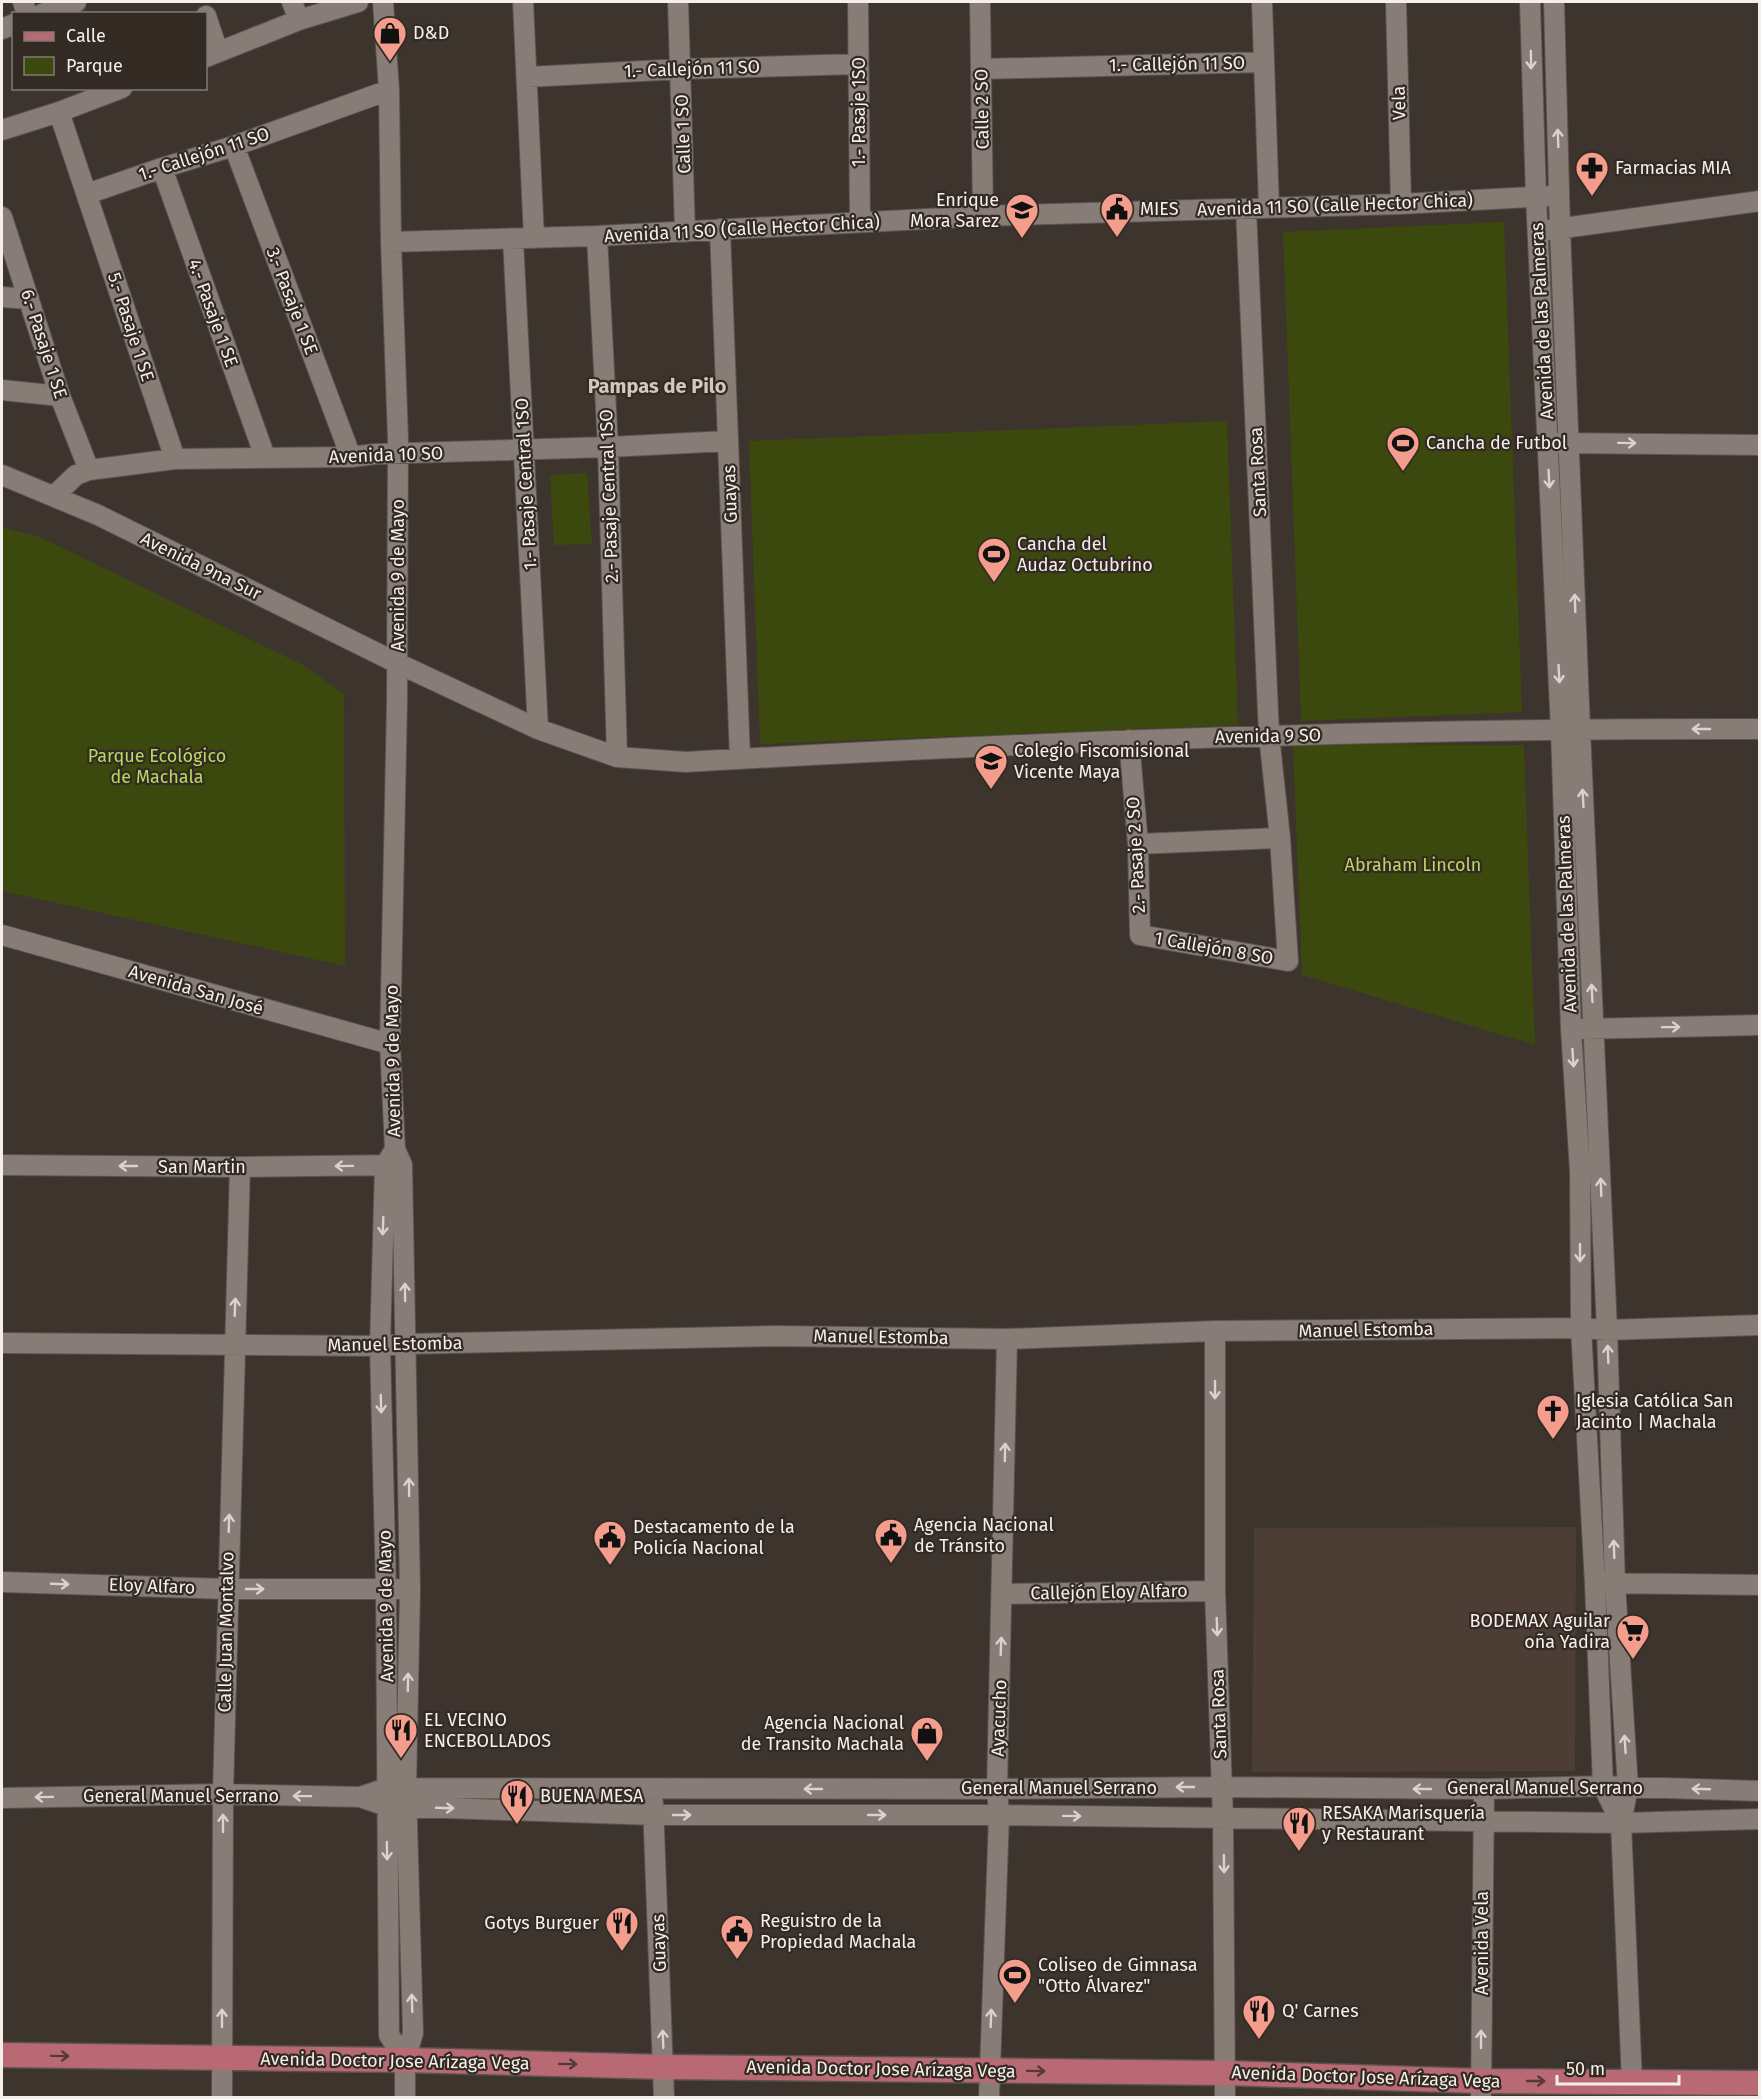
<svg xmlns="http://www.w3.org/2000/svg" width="1761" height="2099" font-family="'Fira Sans',sans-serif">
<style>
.built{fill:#4c3e35}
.green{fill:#3c490e}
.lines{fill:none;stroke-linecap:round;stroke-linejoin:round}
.minor-casing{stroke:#5a534d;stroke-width:22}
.major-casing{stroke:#5a534d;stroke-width:27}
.minor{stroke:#877c76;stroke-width:20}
.major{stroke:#b96974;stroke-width:24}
.oneway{stroke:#dad2ce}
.oneway2{stroke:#543a38}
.labels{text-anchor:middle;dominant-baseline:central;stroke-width:4.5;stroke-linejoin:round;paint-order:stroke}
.poi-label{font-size:18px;fill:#f5efeb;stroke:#332a24;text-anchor:start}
.street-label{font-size:18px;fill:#f5efeb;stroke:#332a24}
.park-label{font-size:18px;fill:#b9d85e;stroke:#332a24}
.neighbourhood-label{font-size:20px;font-weight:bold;fill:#d3c7c0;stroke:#332a24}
</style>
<rect width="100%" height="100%" fill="#3d342e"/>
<path class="built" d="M 1576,1527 L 1575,1771 L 1252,1772 L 1254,1528 Z"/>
<path class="green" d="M 1504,222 L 1522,712 L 1301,721 L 1283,232 Z
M 1227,421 L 1238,725 L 760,744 L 749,441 Z
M 587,473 L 592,544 L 554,545 L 550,475 Z
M 2,527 L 40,537 L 303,665 L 344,694 L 345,966 L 2,891 Z
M 1293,744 L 1524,745 L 1535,1045 L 1302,975 Z"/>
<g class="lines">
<defs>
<path id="minor" d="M 23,2 L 27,14
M 292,2 L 299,20
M 383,2 L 389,90 L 391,242 L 398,439 L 397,701 L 390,1044 L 395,1149 L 402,1165 L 410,1590 L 406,1788 L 413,2033 L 405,2060 L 405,2098
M 523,2 L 534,238
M 678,2 L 685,232
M 858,2 L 860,222
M 980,2 L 983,216
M 1262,2 L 1269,208
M 1396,2 L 1401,204
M 1530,2 L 1536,197 L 1561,730 L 1571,1029 L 1580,1171 L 1581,1328 L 1595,1584 L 1603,1786 L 1621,1823
M 1554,2 L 1560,229 L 1580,729 L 1607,1330 L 1615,1583 L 1628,1787 L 1621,1823 L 1632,2082
M 42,14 L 76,2
M 206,16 L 218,52
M 2,29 L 14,24
M 206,57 L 299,20 L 358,2
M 982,69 L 1264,62
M 527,77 L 681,69 L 858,64
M 59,112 L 175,459
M 2,130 L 59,112 L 122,88
M 234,146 L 351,457
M 162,168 L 265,457
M 87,194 L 162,168 L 234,146 L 389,90
M 2,217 L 60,396 L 89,470
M 720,229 L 740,759
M 1549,230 L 1760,201
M 597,236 L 608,447 L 617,757
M 513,239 L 538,729
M 391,242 L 597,236 L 983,216 L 1401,204 L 1549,196
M 2,297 L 29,299
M 2,390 L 60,396
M 1556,443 L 1760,445
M 2,475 L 98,515 L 397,663 L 538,729 L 617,757 L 686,762 C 1044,741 1402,728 1760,729
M 54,496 L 76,475 L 89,470 L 175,459 L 351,457 L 375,454 L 608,447 L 728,441
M 1129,740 L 1138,844 L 1140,935 L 1288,961 L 1280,838 L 1269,735 L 1246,209
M 1138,844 L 1280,838
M 2,935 L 390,1044
M 1582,1029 L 1760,1025
M 395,1149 L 385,1166 L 380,1346 L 386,1589 L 389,2035 L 405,2060
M 2,1165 L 240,1167 L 396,1165
M 1215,1331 L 1215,1591 L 1223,1819 L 1225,2098
M 2,1343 L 380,1346 L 406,1344 L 776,1336 L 1007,1339 L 1215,1331 L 1581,1328 L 1607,1330 L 1760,1325
M 2,1582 L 227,1589 L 398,1589
M 1603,1583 L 1760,1585
M 1003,1594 L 1215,1591
M 360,1797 L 387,1788 L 406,1788 L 997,1789 L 1221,1787 L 1484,1789 L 1603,1786 L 1760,1791
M 2,1798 L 223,1794 L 360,1797 L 387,1806 L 654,1815 L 999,1815 L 1621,1823 L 1760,1819
M 653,1803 L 664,2098
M 222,2098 L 223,1794 L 240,1167
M 989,2098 L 999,1815 L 997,1789 L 1007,1339
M 1481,2098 L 1484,1789"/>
<path id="major" d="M 2,2055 L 405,2060 L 664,2067 L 1226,2073 L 1481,2081 L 1760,2083"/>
</defs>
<use href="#minor" class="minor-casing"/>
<use href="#major" class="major-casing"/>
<use href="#minor" class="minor"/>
<use href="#major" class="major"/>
</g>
<defs><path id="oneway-shaft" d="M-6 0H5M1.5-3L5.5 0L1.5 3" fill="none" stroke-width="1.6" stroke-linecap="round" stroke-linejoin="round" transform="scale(1.5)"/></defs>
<g class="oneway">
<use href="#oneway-shaft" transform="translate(1531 60) rotate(89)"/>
<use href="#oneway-shaft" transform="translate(1558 138) rotate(-92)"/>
<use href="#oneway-shaft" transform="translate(1627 443) rotate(1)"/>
<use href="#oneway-shaft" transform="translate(1549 479) rotate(87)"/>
<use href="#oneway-shaft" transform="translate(1575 603) rotate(-92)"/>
<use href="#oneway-shaft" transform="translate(1559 674) rotate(87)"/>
<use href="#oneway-shaft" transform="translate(1701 729) rotate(-180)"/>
<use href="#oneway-shaft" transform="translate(1583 798) rotate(-93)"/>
<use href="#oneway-shaft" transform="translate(1592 993) rotate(-93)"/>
<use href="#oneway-shaft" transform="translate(1671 1027) rotate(-1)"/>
<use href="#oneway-shaft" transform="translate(1573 1058) rotate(86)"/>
<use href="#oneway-shaft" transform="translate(128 1166) rotate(-180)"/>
<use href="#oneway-shaft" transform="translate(344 1166) rotate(179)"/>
<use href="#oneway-shaft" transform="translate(1601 1187) rotate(-92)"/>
<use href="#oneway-shaft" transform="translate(383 1226) rotate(92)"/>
<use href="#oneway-shaft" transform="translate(1580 1253) rotate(90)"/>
<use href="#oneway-shaft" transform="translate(405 1292) rotate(-91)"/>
<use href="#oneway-shaft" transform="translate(235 1307) rotate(-88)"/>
<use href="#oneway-shaft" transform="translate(1608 1354) rotate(-92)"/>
<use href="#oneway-shaft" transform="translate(1215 1390) rotate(90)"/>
<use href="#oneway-shaft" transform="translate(381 1404) rotate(88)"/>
<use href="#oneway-shaft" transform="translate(1005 1452) rotate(-89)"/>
<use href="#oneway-shaft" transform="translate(409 1487) rotate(-91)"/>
<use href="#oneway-shaft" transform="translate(229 1523) rotate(-88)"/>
<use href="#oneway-shaft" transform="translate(1614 1549) rotate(-92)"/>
<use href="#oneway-shaft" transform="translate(60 1584) rotate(2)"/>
<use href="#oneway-shaft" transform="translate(255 1589)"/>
<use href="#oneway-shaft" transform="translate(1217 1627) rotate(88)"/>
<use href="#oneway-shaft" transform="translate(1001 1646) rotate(-88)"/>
<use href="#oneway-shaft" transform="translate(408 1682) rotate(-89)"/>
<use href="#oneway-shaft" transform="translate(1625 1744) rotate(-94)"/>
<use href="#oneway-shaft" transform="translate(1185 1787) rotate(180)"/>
<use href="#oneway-shaft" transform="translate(813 1789) rotate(-180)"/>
<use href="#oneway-shaft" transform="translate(1422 1789) rotate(-180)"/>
<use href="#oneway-shaft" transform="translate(1701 1789) rotate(-178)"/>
<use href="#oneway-shaft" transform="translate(302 1796) rotate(-179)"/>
<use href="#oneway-shaft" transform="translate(44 1797) rotate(179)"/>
<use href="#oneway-shaft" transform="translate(445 1808) rotate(2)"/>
<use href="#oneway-shaft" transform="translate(682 1815)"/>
<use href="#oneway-shaft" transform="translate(877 1815)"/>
<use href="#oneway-shaft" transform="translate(1072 1816) rotate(1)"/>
<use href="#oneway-shaft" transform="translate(223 1823) rotate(-90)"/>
<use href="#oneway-shaft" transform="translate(387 1851) rotate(89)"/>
<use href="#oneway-shaft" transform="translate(1224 1864) rotate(89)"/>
<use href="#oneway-shaft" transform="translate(412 2003) rotate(-92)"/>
<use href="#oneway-shaft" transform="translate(222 2018) rotate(-90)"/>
<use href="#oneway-shaft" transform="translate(991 2018) rotate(-88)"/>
<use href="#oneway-shaft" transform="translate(663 2039) rotate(-92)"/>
<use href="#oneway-shaft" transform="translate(1481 2039) rotate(-90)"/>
</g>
<g class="oneway2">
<use href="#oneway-shaft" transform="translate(60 2056) rotate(1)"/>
<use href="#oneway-shaft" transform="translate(568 2064) rotate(1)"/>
<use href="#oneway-shaft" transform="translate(1036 2071) rotate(1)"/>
<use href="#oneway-shaft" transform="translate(1536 2081)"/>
</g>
<defs>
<symbol id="shop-pin" viewBox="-11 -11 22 30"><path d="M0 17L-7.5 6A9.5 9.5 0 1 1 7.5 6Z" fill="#f59d8d" stroke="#332a24"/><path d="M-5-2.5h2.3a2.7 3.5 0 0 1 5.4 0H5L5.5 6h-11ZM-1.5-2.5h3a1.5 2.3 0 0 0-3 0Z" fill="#111"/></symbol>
<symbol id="pharmacy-pin" viewBox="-11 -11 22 30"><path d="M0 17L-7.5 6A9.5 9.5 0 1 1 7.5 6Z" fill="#f59d8d" stroke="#332a24"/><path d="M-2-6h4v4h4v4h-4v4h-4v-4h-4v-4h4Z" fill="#111"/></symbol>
<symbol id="civic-pin" viewBox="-11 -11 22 30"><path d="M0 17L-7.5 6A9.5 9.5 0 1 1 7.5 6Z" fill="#f59d8d" stroke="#332a24"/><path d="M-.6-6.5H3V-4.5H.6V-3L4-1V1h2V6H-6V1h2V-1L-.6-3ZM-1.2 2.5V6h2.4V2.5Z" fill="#111"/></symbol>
<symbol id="school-pin" viewBox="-11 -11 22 30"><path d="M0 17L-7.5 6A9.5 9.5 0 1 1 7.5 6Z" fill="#f59d8d" stroke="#332a24"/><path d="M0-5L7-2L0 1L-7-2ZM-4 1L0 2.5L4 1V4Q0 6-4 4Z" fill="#111"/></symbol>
<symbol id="stadium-pin" viewBox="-11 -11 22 30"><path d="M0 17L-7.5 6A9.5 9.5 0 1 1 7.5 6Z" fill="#f59d8d" stroke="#332a24"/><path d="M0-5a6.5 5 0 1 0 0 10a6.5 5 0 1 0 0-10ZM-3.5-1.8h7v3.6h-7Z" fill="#111"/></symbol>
<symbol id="church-pin" viewBox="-11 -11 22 30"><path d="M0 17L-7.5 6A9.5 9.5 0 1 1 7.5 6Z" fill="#f59d8d" stroke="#332a24"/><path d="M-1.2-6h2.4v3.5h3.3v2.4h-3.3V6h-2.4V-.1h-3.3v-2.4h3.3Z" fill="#111"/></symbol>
<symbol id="supermarket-pin" viewBox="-11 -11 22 30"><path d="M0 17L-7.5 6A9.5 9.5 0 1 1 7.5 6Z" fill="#f59d8d" stroke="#332a24"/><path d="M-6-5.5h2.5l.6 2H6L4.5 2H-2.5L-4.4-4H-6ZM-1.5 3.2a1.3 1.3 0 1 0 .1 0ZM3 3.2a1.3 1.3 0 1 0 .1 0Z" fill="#111"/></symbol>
<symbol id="restaurant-pin" viewBox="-11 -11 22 30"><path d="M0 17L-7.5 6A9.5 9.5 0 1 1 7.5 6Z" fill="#f59d8d" stroke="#332a24"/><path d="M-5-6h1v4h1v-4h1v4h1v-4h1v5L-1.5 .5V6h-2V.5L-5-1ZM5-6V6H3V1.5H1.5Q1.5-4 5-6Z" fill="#111"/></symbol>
</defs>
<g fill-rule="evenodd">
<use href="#shop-pin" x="371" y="14" width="38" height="52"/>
<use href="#pharmacy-pin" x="1573" y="149" width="38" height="52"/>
<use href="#civic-pin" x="1098" y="190" width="38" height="52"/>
<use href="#school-pin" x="1003" y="191" width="38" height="52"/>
<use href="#stadium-pin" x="1384" y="424" width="38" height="52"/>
<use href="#stadium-pin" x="975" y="535" width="38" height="52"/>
<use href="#school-pin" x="972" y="742" width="38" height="52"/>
<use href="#church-pin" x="1534" y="1392" width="38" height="52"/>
<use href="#civic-pin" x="872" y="1516" width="38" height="52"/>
<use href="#civic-pin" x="591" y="1518" width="38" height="52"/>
<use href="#supermarket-pin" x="1614" y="1612" width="38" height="52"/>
<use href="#restaurant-pin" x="382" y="1711" width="38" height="52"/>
<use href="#shop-pin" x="908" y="1714" width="38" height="52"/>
<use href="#restaurant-pin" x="498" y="1777" width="38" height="52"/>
<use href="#restaurant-pin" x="1280" y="1804" width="38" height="52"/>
<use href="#restaurant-pin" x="603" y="1904" width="38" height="52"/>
<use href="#civic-pin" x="718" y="1912" width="38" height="52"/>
<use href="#stadium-pin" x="996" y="1956" width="38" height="52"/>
<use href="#restaurant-pin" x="1240" y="1992" width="38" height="52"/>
</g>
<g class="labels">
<g class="poi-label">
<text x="413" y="33">D&amp;D</text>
<text x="1615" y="168">Farmacias MIA</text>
<text x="999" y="200" text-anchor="end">Enrique<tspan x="999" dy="21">Mora Sarez</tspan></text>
<text x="1140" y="209">MIES</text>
<text x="1426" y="443">Cancha de Futbol</text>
<text x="1017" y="544">Cancha del<tspan x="1017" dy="21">Audaz Octubrino</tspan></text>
<text x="1014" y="751">Colegio Fiscomisional<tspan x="1014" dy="21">Vicente Maya</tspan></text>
<text x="1576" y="1401">Iglesia Católica San<tspan x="1576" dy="21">Jacinto | Machala</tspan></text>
<text x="914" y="1525">Agencia Nacional<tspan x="914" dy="21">de Tránsito</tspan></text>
<text x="633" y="1527">Destacamento de la<tspan x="633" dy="21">Policía Nacional</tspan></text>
<text x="1610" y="1621" text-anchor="end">BODEMAX Aguilar<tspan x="1610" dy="21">oña Yadira</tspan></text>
<text x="424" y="1720">EL VECINO<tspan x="424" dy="21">ENCEBOLLADOS</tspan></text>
<text x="904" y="1723" text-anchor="end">Agencia Nacional<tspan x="904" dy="21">de Transito Machala</tspan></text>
<text x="540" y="1796">BUENA MESA</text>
<text x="1322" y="1813">RESAKA Marisquería<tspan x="1322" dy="21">y Restaurant</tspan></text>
<text x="760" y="1921">Reguistro de la<tspan x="760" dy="21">Propiedad Machala</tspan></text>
<text x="599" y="1923" text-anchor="end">Gotys Burguer</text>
<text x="1038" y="1965">Coliseo de Gimnasa<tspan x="1038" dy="21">"Otto Álvarez"</tspan></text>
<text x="1282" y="2011">Q' Carnes</text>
</g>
<g class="street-label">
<text transform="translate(1177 64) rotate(-1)">1.- Callejón 11 SO</text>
<text transform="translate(692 69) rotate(-2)">1.- Callejón 11 SO</text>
<text transform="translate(1399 103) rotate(-91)">Vela</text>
<text transform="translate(982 109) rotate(-91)">Calle 2 SO</text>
<text transform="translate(859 112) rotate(-90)">1.- Pasaje 1SO</text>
<text transform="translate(683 134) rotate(-92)">Calle 1 SO</text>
<text transform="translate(204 154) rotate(-18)">1.- Callejón 11 SO</text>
<text transform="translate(1335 205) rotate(-2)">Avenida 11 SO (Calle Hector Chica)</text>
<text transform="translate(742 229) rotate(-3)">Avenida 11 SO (Calle Hector Chica)</text>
<text transform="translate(292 301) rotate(69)">3.- Pasaje 1 SE</text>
<text transform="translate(213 313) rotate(70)">4.- Pasaje 1 SE</text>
<text transform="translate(1542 321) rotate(-93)">Avenida de las Palmeras</text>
<text transform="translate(131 327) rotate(72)">5.- Pasaje 1 SE</text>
<text transform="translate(44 344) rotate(72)">6.- Pasaje 1 SE</text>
<text transform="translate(386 455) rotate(-2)">Avenida 10 SO</text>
<text transform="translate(1258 472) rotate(-93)">Santa Rosa</text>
<text transform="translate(526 484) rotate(-93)">1.- Pasaje Central 1SO</text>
<text transform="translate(730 494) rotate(-92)">Guayas</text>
<text transform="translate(609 496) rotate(-92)">2.- Pasaje Central 1SO</text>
<text transform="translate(201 566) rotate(26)">Avenida 9na Sur</text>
<text transform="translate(398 575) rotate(-90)">Avenida 9 de Mayo</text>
<text transform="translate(1268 736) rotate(-1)">Avenida 9 SO</text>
<text transform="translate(1136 855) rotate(-93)">2.- Pasaje 2 SO</text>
<text transform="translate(1567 914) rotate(-92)">Avenida de las Palmeras</text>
<text transform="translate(1214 948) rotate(10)">1 Callejón 8 SO</text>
<text transform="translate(196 990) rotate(16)">Avenida San José</text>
<text transform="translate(393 1061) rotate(-91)">Avenida 9 de Mayo</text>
<text x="202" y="1167">San Martin</text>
<text transform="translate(1366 1330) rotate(-1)">Manuel Estomba</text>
<text transform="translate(881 1337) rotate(1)">Manuel Estomba</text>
<text transform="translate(395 1344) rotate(-1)">Manuel Estomba</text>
<text transform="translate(152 1586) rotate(2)">Eloy Alfaro</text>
<text transform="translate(1109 1592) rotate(-1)">Callejón Eloy Alfaro</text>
<text transform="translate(386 1606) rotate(-91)">Avenida 9 de Mayo</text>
<text transform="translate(226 1632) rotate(-89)">Calle Juan Montalvo</text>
<text transform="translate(1219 1714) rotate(-92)">Santa Rosa</text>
<text transform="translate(999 1718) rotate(-88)">Ayacucho</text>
<text x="1059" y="1788">General Manuel Serrano</text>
<text x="1545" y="1788">General Manuel Serrano</text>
<text x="181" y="1796">General Manuel Serrano</text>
<text transform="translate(659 1943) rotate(-92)">Guayas</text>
<text transform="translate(1482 1943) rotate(-90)">Avenida Vela</text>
<text transform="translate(395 2061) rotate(1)">Avenida Doctor Jose Arízaga Vega</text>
<text transform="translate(881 2069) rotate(1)">Avenida Doctor Jose Arízaga Vega</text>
<text transform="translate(1366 2077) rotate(2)">Avenida Doctor Jose Arízaga Vega</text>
</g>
<g class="park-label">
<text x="157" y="756">Parque Ecológico<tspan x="157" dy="21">de Machala</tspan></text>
<text x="1413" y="865">Abraham Lincoln</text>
</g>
<g class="neighbourhood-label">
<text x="657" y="386">Pampas de Pilo</text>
</g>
</g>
<rect width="1761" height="2099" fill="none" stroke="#f5efeb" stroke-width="6"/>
<rect x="12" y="12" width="195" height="78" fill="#332a24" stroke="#817974" stroke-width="1.5"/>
<rect x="24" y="32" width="30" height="9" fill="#b96974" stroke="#817974" stroke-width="1.5"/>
<text x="66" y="42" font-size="18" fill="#f5efeb">Calle</text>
<rect x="24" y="57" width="30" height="18" fill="#3c490e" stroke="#817974" stroke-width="1.5"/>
<text x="66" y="72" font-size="18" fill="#f5efeb">Parque</text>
<path d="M1557 2075v9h122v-9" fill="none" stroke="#f5efeb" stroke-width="3"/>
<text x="1566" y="2075" font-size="18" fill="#f5efeb" stroke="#332a24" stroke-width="4.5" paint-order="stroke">50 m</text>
</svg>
